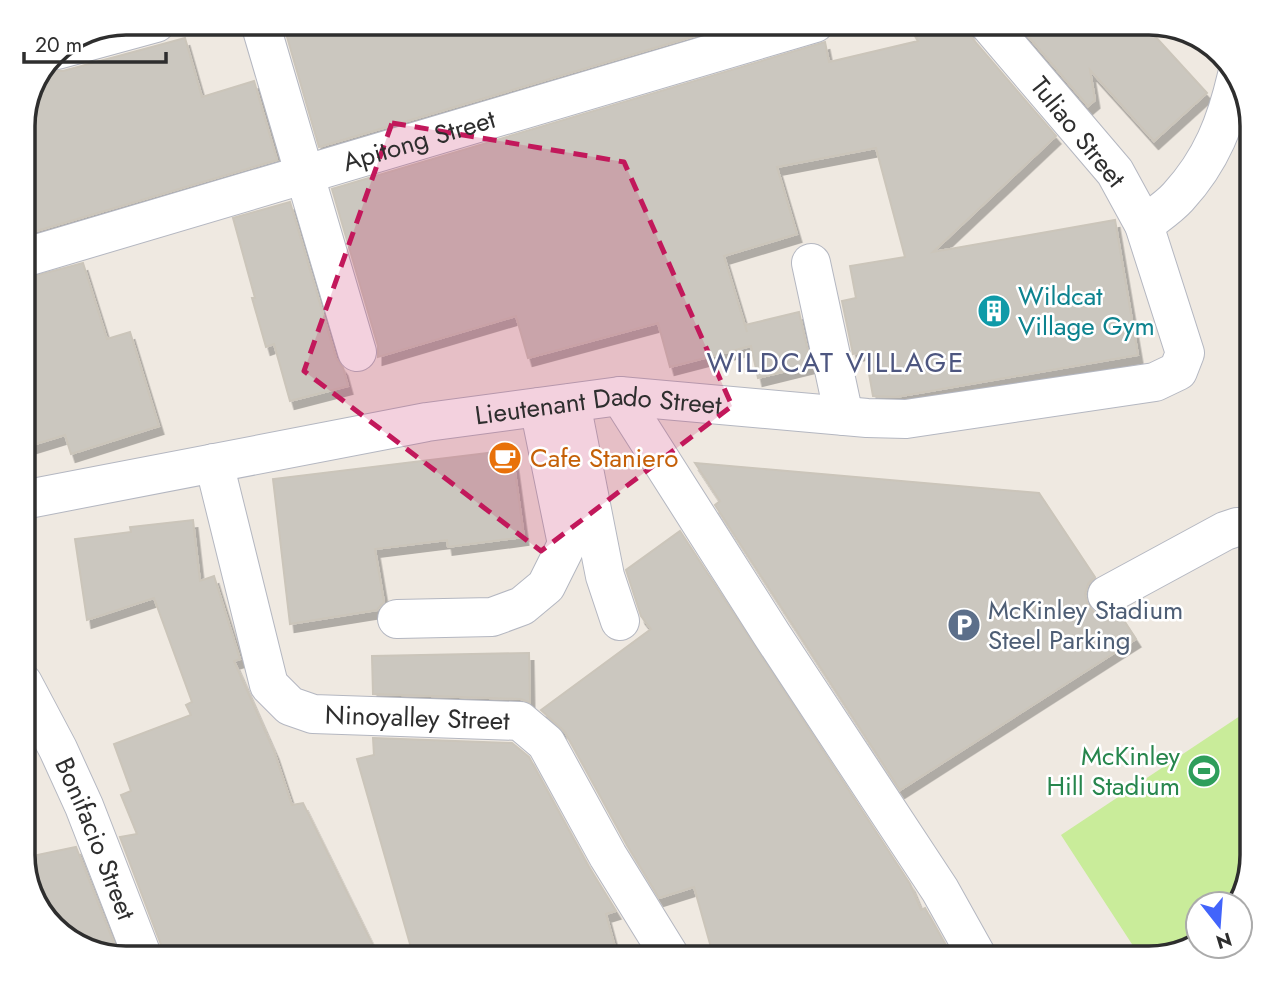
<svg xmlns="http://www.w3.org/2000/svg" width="1275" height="981" font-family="Jost,sans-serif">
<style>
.pitch{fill:#c9ec9a}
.building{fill:#cbc7bf;stroke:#cbc5ba;stroke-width:2;filter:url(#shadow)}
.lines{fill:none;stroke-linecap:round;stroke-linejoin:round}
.minor-casing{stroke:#b4b7c1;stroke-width:40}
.minor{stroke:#fff;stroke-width:38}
.marked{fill:#c2185b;fill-opacity:0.2;stroke:#c2185b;stroke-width:5;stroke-dasharray:14 9;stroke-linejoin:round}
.labels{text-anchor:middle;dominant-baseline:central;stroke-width:5;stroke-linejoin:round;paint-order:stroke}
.street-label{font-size:26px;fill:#2e2e2e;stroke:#fff}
.culture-label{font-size:26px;fill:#0d838f;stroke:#fff;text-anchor:start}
.food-label{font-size:26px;fill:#c56008;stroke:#fff;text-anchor:start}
.service-label{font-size:26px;fill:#4e5e75;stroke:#fff;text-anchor:start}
.leisure-label{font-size:26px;fill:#27864d;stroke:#fff;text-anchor:end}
.neighbourhood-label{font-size:28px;letter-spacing:2px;fill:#4d5680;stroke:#fff}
.rim{fill:none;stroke:#2e2e2e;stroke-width:3.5}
</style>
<defs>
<filter id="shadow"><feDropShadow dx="4.5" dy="8" stdDeviation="0" flood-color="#0004"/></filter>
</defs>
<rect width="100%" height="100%" fill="#efe9e1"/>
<path class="pitch" d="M 1252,708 L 1252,855 L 1236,904 L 1198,904 L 1198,945 L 1194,948 L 1141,958 L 1061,835 Z"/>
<path class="building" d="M 283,23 L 739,23 L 319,147 Z
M 908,23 L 967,23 L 971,37 L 1056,136 L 933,252 L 1115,220 L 1138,355 L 896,397 L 873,396 L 865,351 L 853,354 L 842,301 L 856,298 L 850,266 L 905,257 L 876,148 L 777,167 L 797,234 L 724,256 L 747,332 L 745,325 L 799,312 L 811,365 L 758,378 L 751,346 L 670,367 L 658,323 L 528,358 L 516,316 L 378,357 L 378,346 L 332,189 L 825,42 L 829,62 L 918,41 Z
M 1017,23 L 1143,23 L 1207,93 L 1154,141 L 1090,70 L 1095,100 L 1088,106 Z
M 185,38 L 202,97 L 254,81 L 277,160 L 23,235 L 23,119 L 47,70 L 63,71 Z
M 290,202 L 336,358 L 343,368 L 348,386 L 290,401 L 274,344 L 266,347 L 252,298 L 255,298 L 233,218 Z
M 83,263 L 107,339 L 130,332 L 159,426 L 71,454 L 65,435 L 23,448 L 23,279 Z
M 512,450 L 524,537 L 448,547 L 447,540 L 375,549 L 384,602 L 377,610 L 290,624 L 273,479 Z
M 695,463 L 1039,493 L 1095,577 L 1088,584 L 1085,594 L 1088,606 L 1095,613 L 1106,617 L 1119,613 L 1136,639 L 900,790 L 715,505 L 720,501 Z
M 193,520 L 200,581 L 214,576 L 240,659 L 234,661 L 274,751 L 292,805 L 303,803 L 379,958 L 164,958 L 163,950 L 120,837 L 137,834 L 121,795 L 131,791 L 114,744 L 191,715 L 186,705 L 192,702 L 154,598 L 87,620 L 75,539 L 131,532 L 130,527 Z
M 680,531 L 910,884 L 921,910 L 925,908 L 953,958 L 714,958 L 694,887 L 659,898 L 627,845 L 565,732 L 541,710 L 651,629 L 641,616 L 626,570 Z
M 529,653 L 530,703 L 521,699 L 373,694 L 372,656 Z
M 373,738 L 512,743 L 529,757 L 589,867 L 616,911 L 606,914 L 618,958 L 414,958 L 357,759 L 374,755 Z
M 76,847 L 119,956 L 63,937 L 34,901 L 23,858 Z"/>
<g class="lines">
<defs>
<g id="minor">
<path d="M 260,23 L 357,352"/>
<path d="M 57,50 L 156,23"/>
<path d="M 1144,225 C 1155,216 1168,208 1178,197 C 1212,160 1226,122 1237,75"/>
<path id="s1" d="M 23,258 L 815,23"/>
<path d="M 811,263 L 844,416"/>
<path d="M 620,396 L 772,635 L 940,890 L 978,958"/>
<path d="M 571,403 L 605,576 L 620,621"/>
<path id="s2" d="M 214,463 L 269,685 L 290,706 L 313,714 L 520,721 L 546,743 L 608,856 L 671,958"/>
<path id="s3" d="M 23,500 L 427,422 L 620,396 L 867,418 L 906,419 L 1155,382 L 1178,371 L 1185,353 L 1144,225 L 1115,172 L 988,23"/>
<path d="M 1107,595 L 1225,531 L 1237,527 L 1252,527"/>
<path d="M 397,619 L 492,617 L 522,606 L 546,586 L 567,544 L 539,407"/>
<path id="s4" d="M 23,683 L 58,749 L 84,806 L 143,958"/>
</g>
</defs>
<use href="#minor" class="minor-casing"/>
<use href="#minor" class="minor"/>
</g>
<path class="marked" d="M 392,123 L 624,162 L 732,406 L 541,551 L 304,371 Z"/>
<defs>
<symbol id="building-disc" viewBox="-11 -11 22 22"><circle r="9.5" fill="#0f9aa8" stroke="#fff"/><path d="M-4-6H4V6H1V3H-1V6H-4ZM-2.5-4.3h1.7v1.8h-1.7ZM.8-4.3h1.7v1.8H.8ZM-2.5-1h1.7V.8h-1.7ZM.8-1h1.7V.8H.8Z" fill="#fff"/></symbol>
<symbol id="cafe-disc" viewBox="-11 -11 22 22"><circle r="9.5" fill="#e8710a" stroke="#fff"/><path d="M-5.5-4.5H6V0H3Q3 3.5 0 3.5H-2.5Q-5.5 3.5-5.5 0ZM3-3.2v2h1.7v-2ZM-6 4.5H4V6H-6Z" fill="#fff"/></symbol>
<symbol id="parking-disc" viewBox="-11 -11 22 22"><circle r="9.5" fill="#5c6f8a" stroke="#fff"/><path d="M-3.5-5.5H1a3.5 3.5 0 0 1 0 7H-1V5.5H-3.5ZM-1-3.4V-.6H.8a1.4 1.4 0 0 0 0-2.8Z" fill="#fff"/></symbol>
<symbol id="stadium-disc" viewBox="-11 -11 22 22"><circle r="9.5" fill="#2e9e5b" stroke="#fff"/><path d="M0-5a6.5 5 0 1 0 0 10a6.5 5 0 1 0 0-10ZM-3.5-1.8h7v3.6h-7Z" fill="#fff"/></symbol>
</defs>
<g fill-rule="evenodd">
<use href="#building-disc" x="975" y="292" width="38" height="38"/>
<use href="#cafe-disc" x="486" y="439" width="38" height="38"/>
<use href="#parking-disc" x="945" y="606" width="38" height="38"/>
<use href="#stadium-disc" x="1185" y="752" width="38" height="38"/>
</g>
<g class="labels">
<g class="street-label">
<text transform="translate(1078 132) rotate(51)">Tuliao Street</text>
<text stroke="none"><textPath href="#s1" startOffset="413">Apitong Street</textPath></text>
<text stroke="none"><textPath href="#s3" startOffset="584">Lieutenant Dado Street</textPath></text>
<text stroke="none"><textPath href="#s2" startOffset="387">Ninoyalley Street</textPath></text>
<text stroke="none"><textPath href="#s4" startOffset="172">Bonifacio Street</textPath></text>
</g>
<g class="culture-label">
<text x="1018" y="296">Wildcat<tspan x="1018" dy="30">Village Gym</tspan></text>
</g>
<g class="food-label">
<text x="530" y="458">Cafe Staniero</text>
</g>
<g class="service-label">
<text x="988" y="610">McKinley Stadium<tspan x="988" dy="30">Steel Parking</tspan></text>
</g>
<g class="leisure-label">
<text x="1180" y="756">McKinley<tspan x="1180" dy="30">Hill Stadium</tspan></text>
</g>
<g class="neighbourhood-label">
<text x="836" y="362">WILDCAT VILLAGE</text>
</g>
</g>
<path d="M0 0H1275V981H0ZM126 35H1149A91 91 0 0 1 1240 126V855A91 91 0 0 1 1149 946H126A91 91 0 0 1 35 855V126A91 91 0 0 1 126 35Z" fill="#fff" fill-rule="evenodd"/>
<path class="rim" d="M126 35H1149A91 91 0 0 1 1240 126V855A91 91 0 0 1 1149 946H126A91 91 0 0 1 35 855V126A91 91 0 0 1 126 35Z"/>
<g transform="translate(1219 925) rotate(163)"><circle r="33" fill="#ffffff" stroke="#ababab" stroke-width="2"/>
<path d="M0-5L12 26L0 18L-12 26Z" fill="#4264fb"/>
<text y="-10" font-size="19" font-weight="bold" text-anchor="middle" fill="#2e2e2e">N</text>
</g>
<path d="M24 52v10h142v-10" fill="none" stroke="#2e2e2e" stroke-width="3.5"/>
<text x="35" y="52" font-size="21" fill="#2e2e2e" stroke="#ffffff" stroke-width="5" paint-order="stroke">20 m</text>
</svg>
